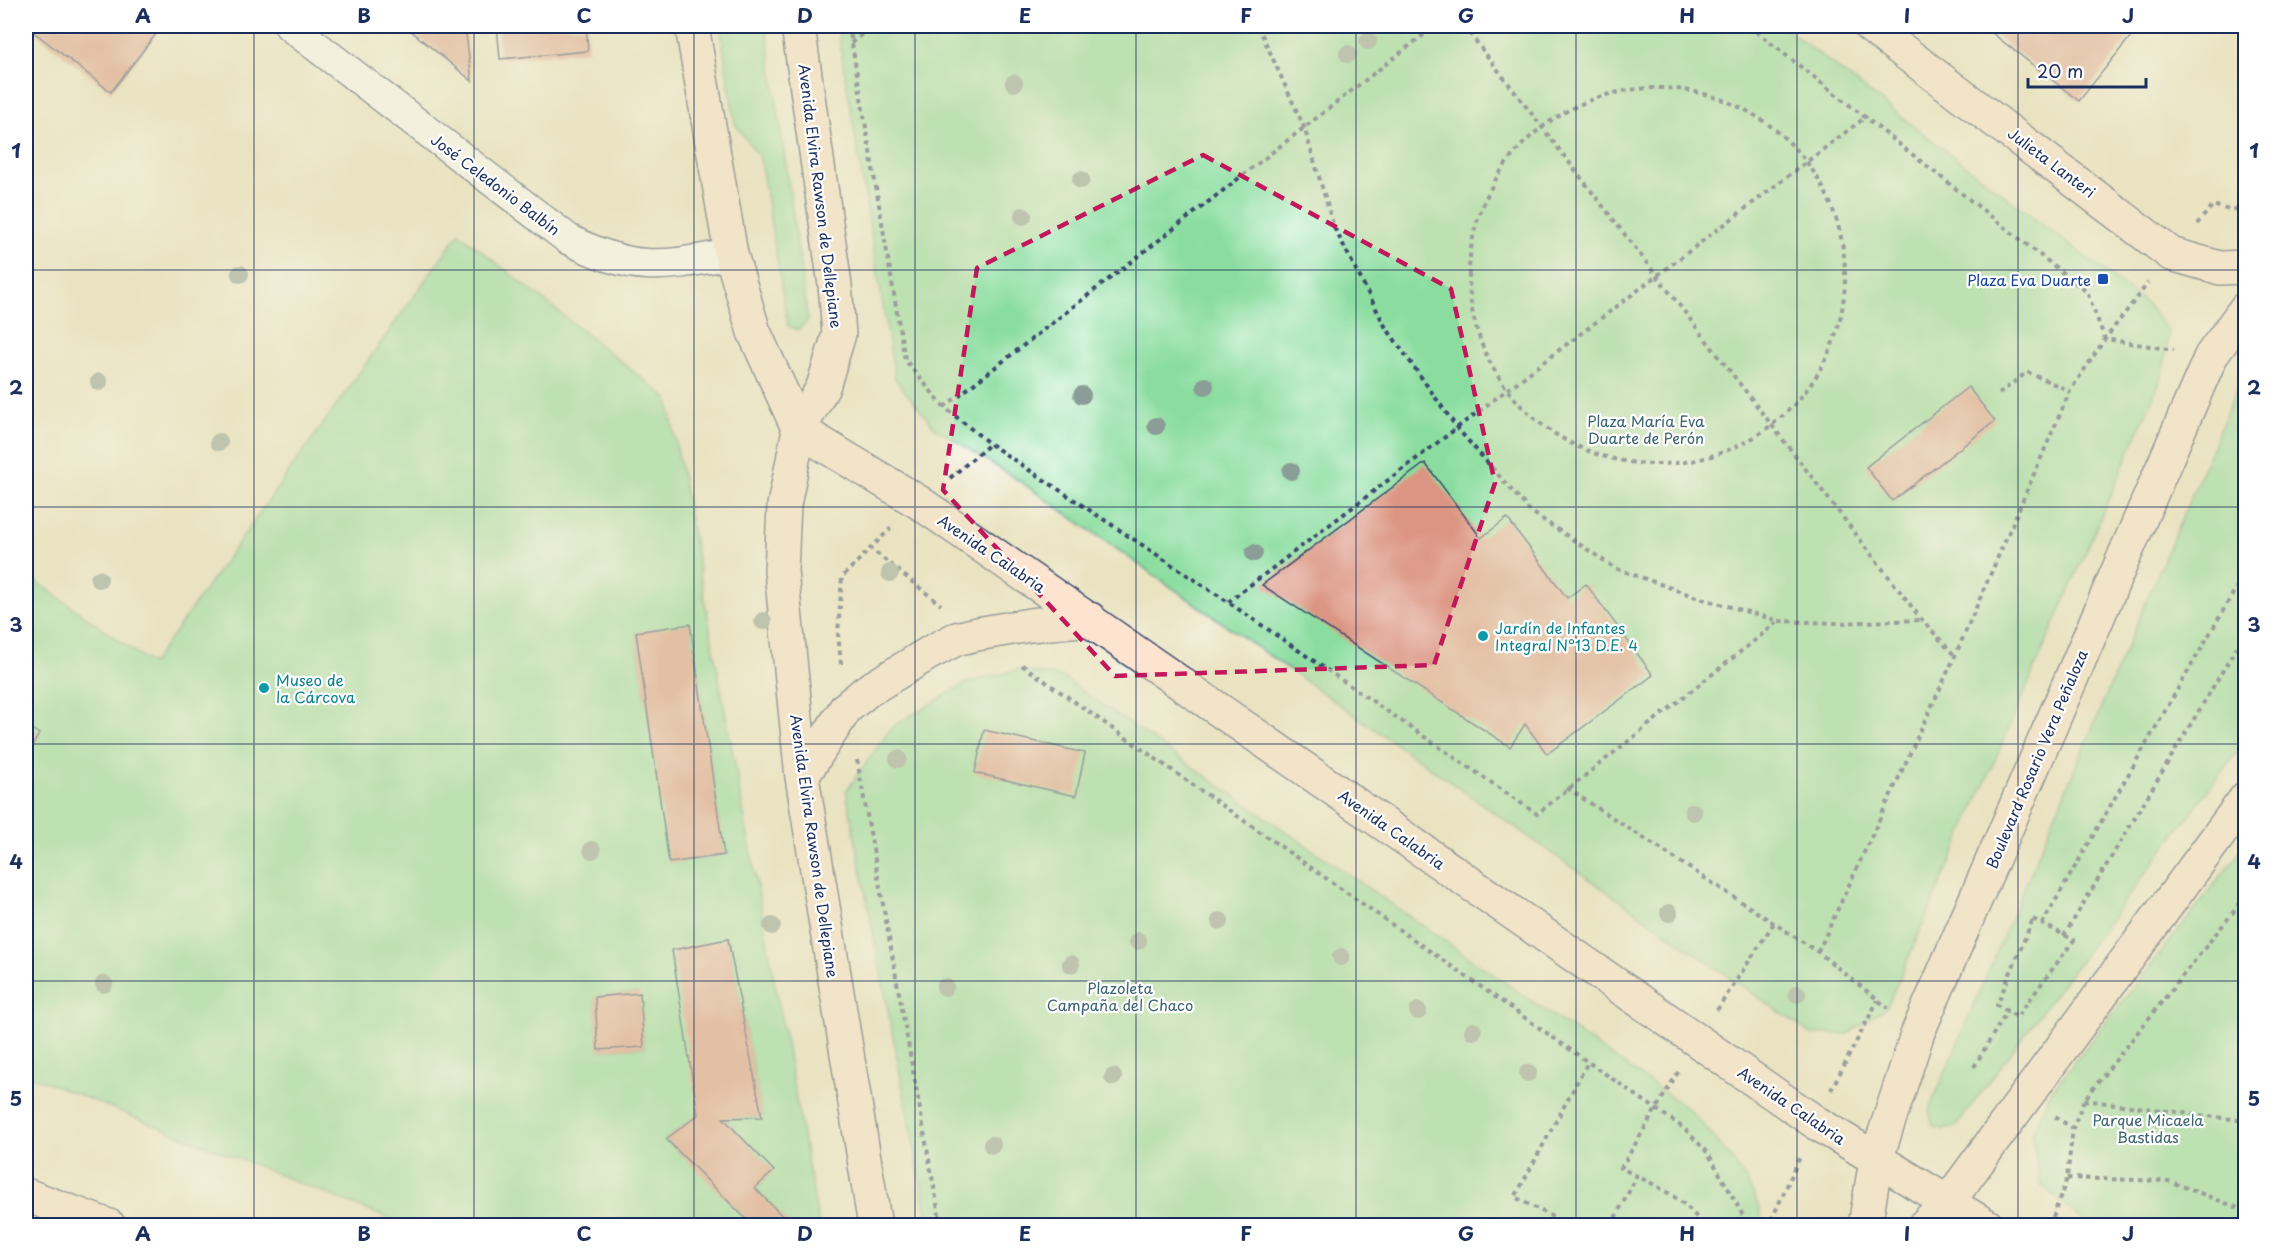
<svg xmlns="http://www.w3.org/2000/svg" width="2271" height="1251" font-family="'Playpen Sans',sans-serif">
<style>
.green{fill:#8add9f;stroke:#52867e;stroke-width:1.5;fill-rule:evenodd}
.building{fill:#dc9582}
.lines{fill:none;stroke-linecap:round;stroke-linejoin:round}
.street-casing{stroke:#3a4a6d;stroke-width:33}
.secondary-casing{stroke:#3a4a6d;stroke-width:36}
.path{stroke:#3a4a6d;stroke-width:4;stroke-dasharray:4.5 4.5;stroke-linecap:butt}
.street{stroke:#fff;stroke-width:30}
.secondary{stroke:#fde4d1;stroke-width:33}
.tree{fill:#8a9d96}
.marked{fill:none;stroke:#c2185b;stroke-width:4.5;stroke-dasharray:12 8;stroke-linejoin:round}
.grid{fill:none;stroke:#1b2f5e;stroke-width:1.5;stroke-opacity:0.55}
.transit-dot{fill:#1a4fb4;stroke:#fff;stroke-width:2}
.culture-dot{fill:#0f9aa8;stroke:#fff;stroke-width:2}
.labels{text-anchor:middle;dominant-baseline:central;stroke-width:4.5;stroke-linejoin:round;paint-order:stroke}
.street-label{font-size:15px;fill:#1b2f5e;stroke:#fff}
.transit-label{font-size:15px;fill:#164399;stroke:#fff;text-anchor:end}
.park-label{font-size:15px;fill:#3c6372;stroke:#fff}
.culture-label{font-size:15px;fill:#0d838f;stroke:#fff;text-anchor:start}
.neatline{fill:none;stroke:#1b2f5e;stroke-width:2}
.grid-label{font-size:20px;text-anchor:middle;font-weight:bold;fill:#1b2f5e}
</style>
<rect width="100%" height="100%" fill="#fff"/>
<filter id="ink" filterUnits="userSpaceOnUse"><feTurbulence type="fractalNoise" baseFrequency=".0167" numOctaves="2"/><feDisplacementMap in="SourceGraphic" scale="12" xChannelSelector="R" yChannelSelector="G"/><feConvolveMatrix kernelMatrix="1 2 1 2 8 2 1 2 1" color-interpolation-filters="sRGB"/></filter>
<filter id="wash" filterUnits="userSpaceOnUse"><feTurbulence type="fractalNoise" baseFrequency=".008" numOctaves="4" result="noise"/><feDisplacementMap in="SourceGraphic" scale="24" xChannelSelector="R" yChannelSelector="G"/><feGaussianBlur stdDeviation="1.35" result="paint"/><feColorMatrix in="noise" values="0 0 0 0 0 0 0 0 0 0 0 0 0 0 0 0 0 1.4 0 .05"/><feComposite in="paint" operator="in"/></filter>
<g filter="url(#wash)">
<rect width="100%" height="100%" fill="#eae3c1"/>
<path class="green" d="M 720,26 L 766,26 L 808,320 L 798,330 L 788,326 L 760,158 L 735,124 Z
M 837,26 L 1782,26 L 2146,303 L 2169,332 L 2162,377 L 1887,1007 L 1848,1034 L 1811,1034 L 1018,480 L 935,428 L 895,379 Z
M 459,233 L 668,399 L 819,1225 L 781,1225 L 786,1221 L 755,1188 L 773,1171 L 723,1118 L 762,1117 L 728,939 L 698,1115 L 666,1139 L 753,1225 L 405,1225 L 26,1074 L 26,757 L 39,734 L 26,725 L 26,574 L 152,664 ZM 690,624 L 724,855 L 670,863 L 636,633 ZM 639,993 L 644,1047 L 599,1050 L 595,997 Z
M 2245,370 L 2245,741 L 1955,1127 L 1944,1130 L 1933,1126 L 1929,1110 Z
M 1017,670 L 1062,677 L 1690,1110 C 1718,1141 1757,1183 1763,1225 L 929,1225 L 846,791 L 892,727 L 966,683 Z
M 2245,846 L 2245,1225 L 2088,1225 L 2040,1183 L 2032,1134 L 2050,1093 Z"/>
<g id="blocks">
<path class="building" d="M 26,26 L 145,26 L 156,34 L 111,92 Z
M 405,26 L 465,26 L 472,81 Z
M 497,26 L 586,26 L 588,51 L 500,59 Z
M 1983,26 L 2139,26 L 2079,101 Z
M 1968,387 L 1995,421 L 1892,501 L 1866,467 Z
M 1425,463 L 1481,538 L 1507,518 L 1567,598 L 1586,584 L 1653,675 L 1547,754 L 1525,724 L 1510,747 L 1262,585 Z
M 690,624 L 724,855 L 669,863 L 636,632 Z
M 26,725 L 39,734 L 26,757 Z
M 984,730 L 1085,753 L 1076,796 L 975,773 Z
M 728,939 L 762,1117 L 723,1118 L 774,1171 L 755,1188 L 787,1221 L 781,1226 L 753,1226 L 666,1139 L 698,1115 L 672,950 Z
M 640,993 L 644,1047 L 598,1050 L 595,997 Z"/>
</g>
</g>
<g filter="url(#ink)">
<use href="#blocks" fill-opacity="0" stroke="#3a4a6d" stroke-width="1.5"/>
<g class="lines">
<defs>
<path id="street" d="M 290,26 L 568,239 C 634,273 661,267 731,254"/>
<path id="secondary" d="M 692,26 L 731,254 L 754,332 L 799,430
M 798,26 L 835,285 L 839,334 L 823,387 L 799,430 L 784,505 L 781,571 L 802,777 L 875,1226
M 1870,26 L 2171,254 L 2220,268 L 2246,267
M 799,430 L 920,503 L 1815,1122 L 1987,1226
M 802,777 L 846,708 L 867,691 L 931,652 L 956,639 L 977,634 L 1030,625 L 1090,619
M 26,1195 L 109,1226
M 1865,1226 L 1876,1160 L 1918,1032 L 2211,356 L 2246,308
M 1924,1226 L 1948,1202 L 2246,798"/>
</defs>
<use href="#street" class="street-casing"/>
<use href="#secondary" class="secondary-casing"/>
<path class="path" d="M 849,26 L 905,360 L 944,407 L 990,444 L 1228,602 L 1537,814 L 1779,621
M 1258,26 L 1304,127 L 1334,227 L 1385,326 L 1457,428 L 1530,511 L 1615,568 L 1696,597 L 1779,621 L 1836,623 L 1922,620
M 1464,26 L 1922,620 L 1955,656
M 1749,26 L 2087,292 L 2105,339 L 2174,350
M 851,43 L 874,26
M1469 276a188 188 0 1 1 376 0a188 188 0 1 1-376 0Z
M 2197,224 L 2213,205 L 2229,210 L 2246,208
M 1999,394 L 2027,372 L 2070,391
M 944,407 L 1435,26
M 950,478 L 990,444
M 869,547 L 941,605
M 1228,602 L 1867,116
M 841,664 L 838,633 L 842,577 L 891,528
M 1022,665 L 1588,1062
M 857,760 L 941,1226
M 1567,788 L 1818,952 L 1888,1008
M 2033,919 L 2074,940 L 2017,1017 L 1997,1005 Z
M 2042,924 L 2246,571
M 2064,936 L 2246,632
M 1818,952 L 1955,656 L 2070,391 L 2105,339 L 2148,283
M 1717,1010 L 1774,923
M 1974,1067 L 2007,1011
M 1678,1072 L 1621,1168 C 1648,1182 1688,1198 1702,1226
M 1831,1090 L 1878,1000
M 2084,1100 L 2246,1121
M 2055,1117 L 2073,1128
M 2067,1178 L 2169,1181 L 2246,1211
M 1546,1226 L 1551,1216 L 1515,1197 L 1588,1062 L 1685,1129 L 1708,1153 L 1749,1226
M 1611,1226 L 1637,1176
M 1765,1226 L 1771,1221 L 1800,1157
M 2050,1226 L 2067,1178 L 2073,1128 L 2084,1100 L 2246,896"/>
<use href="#street" class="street"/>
<use href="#secondary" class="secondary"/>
</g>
<g class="tree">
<circle cx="1368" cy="41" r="9"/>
<circle cx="1348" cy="54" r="9"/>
<circle cx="1014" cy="83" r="9"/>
<circle cx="1081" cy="180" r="9"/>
<circle cx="1023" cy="216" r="9"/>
<circle cx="240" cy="274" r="9"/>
<circle cx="99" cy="382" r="9"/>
<circle cx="1205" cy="386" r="9"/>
<circle cx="1082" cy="395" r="9"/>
<circle cx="1156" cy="426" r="9"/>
<circle cx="219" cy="442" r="9"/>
<circle cx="1291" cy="471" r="9"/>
<circle cx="1254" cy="553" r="9"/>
<circle cx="890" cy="573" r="9"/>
<circle cx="99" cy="579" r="9"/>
<circle cx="763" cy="621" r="9"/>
<circle cx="898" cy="759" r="9"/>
<circle cx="1693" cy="812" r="9"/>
<circle cx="592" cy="850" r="9"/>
<circle cx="1669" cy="913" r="9"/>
<circle cx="1220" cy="921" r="9"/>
<circle cx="772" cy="926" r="9"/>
<circle cx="1138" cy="941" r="9"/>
<circle cx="1341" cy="957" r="9"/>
<circle cx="1071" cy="964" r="9"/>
<circle cx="104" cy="984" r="9"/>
<circle cx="945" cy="987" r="9"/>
<circle cx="1797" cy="994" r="9"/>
<circle cx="1418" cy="1011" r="9"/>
<circle cx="1473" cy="1031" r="9"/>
<circle cx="1528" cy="1073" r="9"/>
<circle cx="1113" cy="1077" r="9"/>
<circle cx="992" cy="1145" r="9"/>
</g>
</g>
<path d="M0 0H2271V1251H0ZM 1203,155 L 1451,289 L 1495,483 L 1434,665 L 1115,676 L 943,490 L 977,268 Z" fill="#eae3c1" fill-opacity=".55" fill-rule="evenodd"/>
<path class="marked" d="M 1203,155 L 1451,289 L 1495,483 L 1434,665 L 1115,676 L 943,490 L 977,268 Z"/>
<path class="grid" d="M 254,26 L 254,1226M 474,26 L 474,1226M 694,26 L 694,1226M 915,26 L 915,1226M 1136,26 L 1136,1226M 1356,26 L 1356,1226M 1576,26 L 1576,1226M 1797,26 L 1797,1226M 2018,26 L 2018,1226M 26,270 L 2246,270M 26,507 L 2246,507M 26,744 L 2246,744M 26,981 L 2246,981"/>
<rect class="transit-dot" x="2097" y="273" width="12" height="12" rx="3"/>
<g class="culture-dot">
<circle cx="1483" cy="636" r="6"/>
<circle cx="264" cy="688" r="6"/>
</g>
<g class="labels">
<g class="street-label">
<text transform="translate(2052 162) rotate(37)">Julieta Lanteri</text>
<text transform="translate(496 184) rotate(37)">José Celedonio Balbín</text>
<text transform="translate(821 196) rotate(83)">Avenida Elvira Rawson de Dellepiane</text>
<text transform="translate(992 553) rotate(34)">Avenida Calabria</text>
<text transform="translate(2036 759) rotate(-67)">Boulevard Rosario Vera Peñaloza</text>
<text transform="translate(1392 829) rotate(35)">Avenida Calabria</text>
<text transform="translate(815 846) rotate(82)">Avenida Elvira Rawson de Dellepiane</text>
<text transform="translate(1792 1105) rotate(34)">Avenida Calabria</text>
</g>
<g class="transit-label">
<text x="2091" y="279">Plaza Eva Duarte</text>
</g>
<g class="park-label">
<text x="1646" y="420">Plaza María Eva<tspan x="1646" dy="17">Duarte de Perón</tspan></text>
<text x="1120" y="987">Plazoleta<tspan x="1120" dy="17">Campaña del Chaco</tspan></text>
<text x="2148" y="1119">Parque Micaela<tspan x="2148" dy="17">Bastidas</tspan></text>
</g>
<g class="culture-label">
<text x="1495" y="627">Jardín de Infantes<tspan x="1495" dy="17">Integral N°13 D.E. 4</tspan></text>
<text x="276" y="679">Museo de<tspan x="276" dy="17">la Cárcova</tspan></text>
</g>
</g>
<rect width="2271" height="1251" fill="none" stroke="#fff" stroke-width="66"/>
<path d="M2028 78v9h118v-9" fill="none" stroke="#1b2f5e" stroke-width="3"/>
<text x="2037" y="78" font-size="18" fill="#1b2f5e" stroke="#ffffff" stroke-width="4.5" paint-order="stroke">20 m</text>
<rect x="33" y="33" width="2205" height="1185" class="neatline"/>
<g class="grid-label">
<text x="143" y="23">A</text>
<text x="364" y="23">B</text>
<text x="584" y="23">C</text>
<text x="805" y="23">D</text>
<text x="1025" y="23">E</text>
<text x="1246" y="23">F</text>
<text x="1466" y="23">G</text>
<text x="1687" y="23">H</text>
<text x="1907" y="23">I</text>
<text x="2128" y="23">J</text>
<text x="16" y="158">1</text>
<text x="2254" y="158">1</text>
<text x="16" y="395">2</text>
<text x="2254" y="395">2</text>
<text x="16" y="632">3</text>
<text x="2254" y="632">3</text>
<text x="16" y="869">4</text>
<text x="2254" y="869">4</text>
<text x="16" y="1106">5</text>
<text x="2254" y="1106">5</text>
<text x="143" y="1241">A</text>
<text x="364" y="1241">B</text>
<text x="584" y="1241">C</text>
<text x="805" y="1241">D</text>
<text x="1025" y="1241">E</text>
<text x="1246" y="1241">F</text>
<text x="1466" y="1241">G</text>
<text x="1687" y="1241">H</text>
<text x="1907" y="1241">I</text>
<text x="2128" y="1241">J</text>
</g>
</svg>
